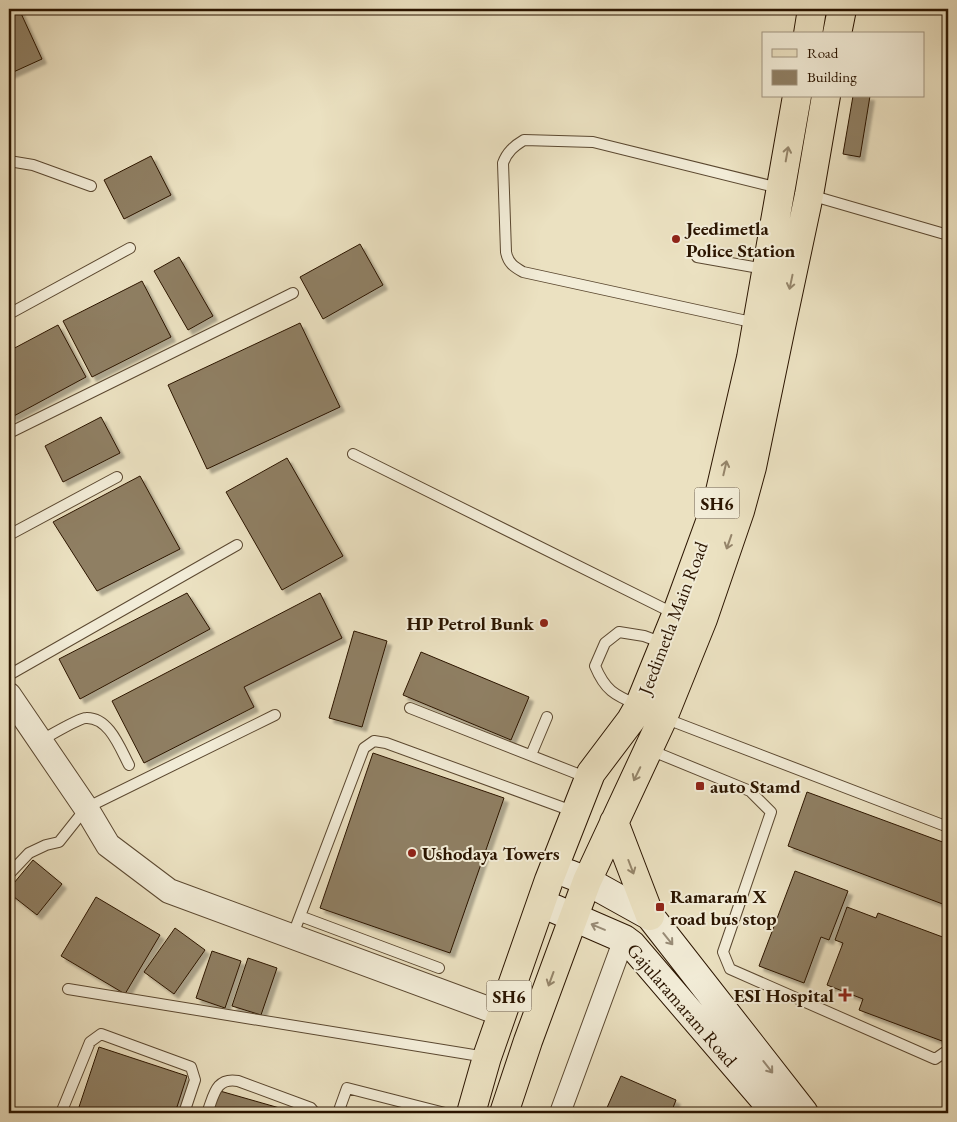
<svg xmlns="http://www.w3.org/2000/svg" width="957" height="1122" font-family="'EB Garamond',serif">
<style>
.building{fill:#8f7f64;stroke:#2b1500;filter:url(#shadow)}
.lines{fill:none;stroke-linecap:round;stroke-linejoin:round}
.service-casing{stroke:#5b4830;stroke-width:12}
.minor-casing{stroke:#5b4830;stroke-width:22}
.tertiary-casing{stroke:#5b4830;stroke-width:26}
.secondary-casing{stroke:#2b1500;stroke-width:30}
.primary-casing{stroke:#2b1500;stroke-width:30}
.service{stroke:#f2ecd7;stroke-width:10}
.minor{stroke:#f2ecd7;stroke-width:20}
.tertiary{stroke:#f2ecd7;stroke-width:24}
.secondary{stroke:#f2ecd7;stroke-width:28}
.primary{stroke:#ebe1c1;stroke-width:28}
.oneway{stroke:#95856a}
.oneway2{stroke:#988b76}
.poi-dot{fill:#8f2418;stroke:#f2ecd7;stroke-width:2}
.labels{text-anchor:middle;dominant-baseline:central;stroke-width:4;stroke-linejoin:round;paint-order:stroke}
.shield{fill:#f2ecd7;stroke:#675640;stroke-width:1}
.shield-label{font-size:18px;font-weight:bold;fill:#2b1500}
.poi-label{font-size:19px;font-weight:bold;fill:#2b1500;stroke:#f2ecd7;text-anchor:start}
.street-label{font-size:19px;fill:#2b1500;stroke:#f2ecd7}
</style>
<defs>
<filter id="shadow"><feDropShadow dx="4.5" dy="4.5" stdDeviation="1" flood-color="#0004"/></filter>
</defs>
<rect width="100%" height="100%" fill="#ebe1c1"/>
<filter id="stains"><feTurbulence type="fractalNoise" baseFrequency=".004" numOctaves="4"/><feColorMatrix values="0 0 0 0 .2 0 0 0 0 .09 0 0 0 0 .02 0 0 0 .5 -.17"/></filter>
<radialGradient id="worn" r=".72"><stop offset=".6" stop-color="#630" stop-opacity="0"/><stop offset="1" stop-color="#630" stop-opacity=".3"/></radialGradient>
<path class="building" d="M 9,9 L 19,9 L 42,59 L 9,74 Z
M 853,96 L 870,96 L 860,157 L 843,154 Z
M 151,156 L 171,195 L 124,219 L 104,180 Z
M 360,244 L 383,285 L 323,319 L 300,277 Z
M 179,257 L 213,316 L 188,330 L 154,271 Z
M 142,281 L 171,337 L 92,377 L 63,321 Z
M 300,323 L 340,407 L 207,469 L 168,385 Z
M 58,325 L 86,377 L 12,417 L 9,412 L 9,351 Z
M 101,417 L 120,453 L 63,482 L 45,446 Z
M 287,458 L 343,556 L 282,590 L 226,492 Z
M 140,476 L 180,549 L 97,591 L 53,522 Z
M 187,593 L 210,629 L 80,699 L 59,659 Z
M 320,593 L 342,638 L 244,687 L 254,707 L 144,763 L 112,701 Z
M 354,631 L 387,641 L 362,727 L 329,718 Z
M 421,652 L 529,697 L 511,740 L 403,695 Z
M 373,753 L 504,798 L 450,953 L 320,908 Z
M 807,792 L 948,844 L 948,906 L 788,846 Z
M 33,860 L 62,884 L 37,915 L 9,893 L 9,889 Z
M 795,871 L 848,891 L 829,940 L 821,937 L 804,983 L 759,966 Z
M 96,897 L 160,935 L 125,994 L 61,956 Z
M 847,907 L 876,918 L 878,913 L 948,939 L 948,1025 L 942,1041 L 859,1010 L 863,999 L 827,985 L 843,943 L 835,940 Z
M 175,928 L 205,950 L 174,994 L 144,972 Z
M 212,951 L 241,961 L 225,1008 L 196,998 Z
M 248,958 L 277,968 L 261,1015 L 232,1006 Z
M 99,1047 L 187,1076 L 175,1113 L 77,1113 Z
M 621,1076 L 676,1100 L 671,1113 L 614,1113 L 606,1110 Z
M 220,1091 L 297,1113 L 212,1113 Z"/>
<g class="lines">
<defs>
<path id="service" d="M 9,161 L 33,165 L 91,186
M 810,195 L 948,235
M 697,257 L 765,269
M 9,314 L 130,248
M 756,323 L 523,272 C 514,267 508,263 506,252 L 503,163 C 507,152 514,146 524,140 L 593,142 L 779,188
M 9,433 L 293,293
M 353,454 L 675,614
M 9,535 L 117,477
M 9,675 L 237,545
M 638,705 C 614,695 605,690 595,666 L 605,643 L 619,632 L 644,636 L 663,643
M 410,708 L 588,778
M 664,718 L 948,827
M 40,741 C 49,736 79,718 86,718 C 109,717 120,748 129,765
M 650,750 L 750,791 L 771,812 L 723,952 L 730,969 L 935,1059 L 948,1050
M 531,755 L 547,717
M 10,873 L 29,853 L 46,845 L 59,842 L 86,808 L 275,715
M 300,916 L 439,968
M 292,937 L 364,748 L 374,741 L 386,743 L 575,812
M 68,989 L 486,1057
M 61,1113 L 90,1042 L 101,1034 L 191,1067 L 195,1080 L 184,1113
M 207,1113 C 214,1096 215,1077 238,1081 L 311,1108 L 315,1113
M 338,1113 L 347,1088 L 445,1113"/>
<path id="minor" d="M 560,1113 L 624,939"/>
<path id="tertiary" d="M 9,695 L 86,808 L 108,845 L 169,891 L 502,1014"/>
<path id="secondary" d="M 569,874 L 587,881 L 650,916 L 804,1113
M 555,909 L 624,939 L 632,945 L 763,1098 L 774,1113"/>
<path id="primary" d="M 808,34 L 812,9
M 837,34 L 842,9
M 614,822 L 650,916
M 471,1113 L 487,1057 L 549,880 L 591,773 L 631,720 L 639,706 L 676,615 L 718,500 L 751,358 L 797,96
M 504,1113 L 528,1041 L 587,881 L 663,718 L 703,619 L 740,511 L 752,467 L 781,327 L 809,195 L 826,96"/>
</defs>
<use href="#service" class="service-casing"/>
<use href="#minor" class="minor-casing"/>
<use href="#tertiary" class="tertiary-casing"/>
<use href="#secondary" class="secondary-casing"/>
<use href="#primary" class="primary-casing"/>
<use href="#service" class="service"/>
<use href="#minor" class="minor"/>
<use href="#tertiary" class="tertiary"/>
<use href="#secondary" class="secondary"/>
<use href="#primary" class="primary"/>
</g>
<defs><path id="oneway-shaft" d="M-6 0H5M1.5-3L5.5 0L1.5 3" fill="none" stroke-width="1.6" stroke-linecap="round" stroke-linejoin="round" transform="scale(1.25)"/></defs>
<g class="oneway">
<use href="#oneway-shaft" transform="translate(787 154) rotate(-80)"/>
<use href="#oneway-shaft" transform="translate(791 282) rotate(102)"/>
<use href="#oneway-shaft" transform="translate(725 468) rotate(-77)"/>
<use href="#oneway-shaft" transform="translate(729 542) rotate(109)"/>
<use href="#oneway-shaft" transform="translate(637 774) rotate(116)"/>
<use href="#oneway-shaft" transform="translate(631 867) rotate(69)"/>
<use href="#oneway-shaft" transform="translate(551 979) rotate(110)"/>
</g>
<g class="oneway2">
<use href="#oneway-shaft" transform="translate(598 927) rotate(-157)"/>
<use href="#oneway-shaft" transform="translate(668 939) rotate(51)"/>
<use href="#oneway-shaft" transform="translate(768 1067) rotate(52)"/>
</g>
<g class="poi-dot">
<circle cx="676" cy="239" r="5"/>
<circle cx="544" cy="623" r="5"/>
<rect x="695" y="781" width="10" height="10" rx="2.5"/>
<circle cx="412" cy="853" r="5"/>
<rect x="655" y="902" width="10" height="10" rx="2.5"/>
<path d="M842.5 987.5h5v5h5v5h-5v5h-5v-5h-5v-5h5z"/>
</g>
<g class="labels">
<g class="shield">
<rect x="694.5" y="487.5" width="45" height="31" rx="4"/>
<rect x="486.5" y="980.5" width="45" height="31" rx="4"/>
</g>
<g class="shield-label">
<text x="717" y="503">SH6</text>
<text x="509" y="996">SH6</text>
</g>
<g class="poi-label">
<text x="686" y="228">Jeedimetla<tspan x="686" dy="22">Police Station</tspan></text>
<text x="534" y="623" text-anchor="end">HP Petrol Bunk</text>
<text x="710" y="786">auto Stamd</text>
<text x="422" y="853">Ushodaya Towers</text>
<text x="670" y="896">Ramaram X<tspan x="670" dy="22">road bus stop</tspan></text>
<text x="834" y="995" text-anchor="end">ESI Hospital</text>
</g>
<g class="street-label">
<text transform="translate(673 618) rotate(-69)">Jeedimetla Main Road</text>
<text transform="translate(682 1005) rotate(49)">Gajularamaram Road</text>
</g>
</g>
<rect width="957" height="1122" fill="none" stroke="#ebe1c1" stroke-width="30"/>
<rect x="10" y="10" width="937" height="1102" fill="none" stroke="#2b1500" stroke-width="2.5"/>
<rect x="15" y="15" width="927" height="1092" fill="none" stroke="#2b1500"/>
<rect x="762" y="32" width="162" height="65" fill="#f2ecd7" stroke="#a29681"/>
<rect x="772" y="49" width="25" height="8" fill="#ebe1c1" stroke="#a29681"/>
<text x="807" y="58" font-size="15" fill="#2b1500">Road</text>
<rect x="772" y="70" width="25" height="15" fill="#8f7f64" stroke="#a29681"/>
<text x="807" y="82" font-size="15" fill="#2b1500">Building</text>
<rect width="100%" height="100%" filter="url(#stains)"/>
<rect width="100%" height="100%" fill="url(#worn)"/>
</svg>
